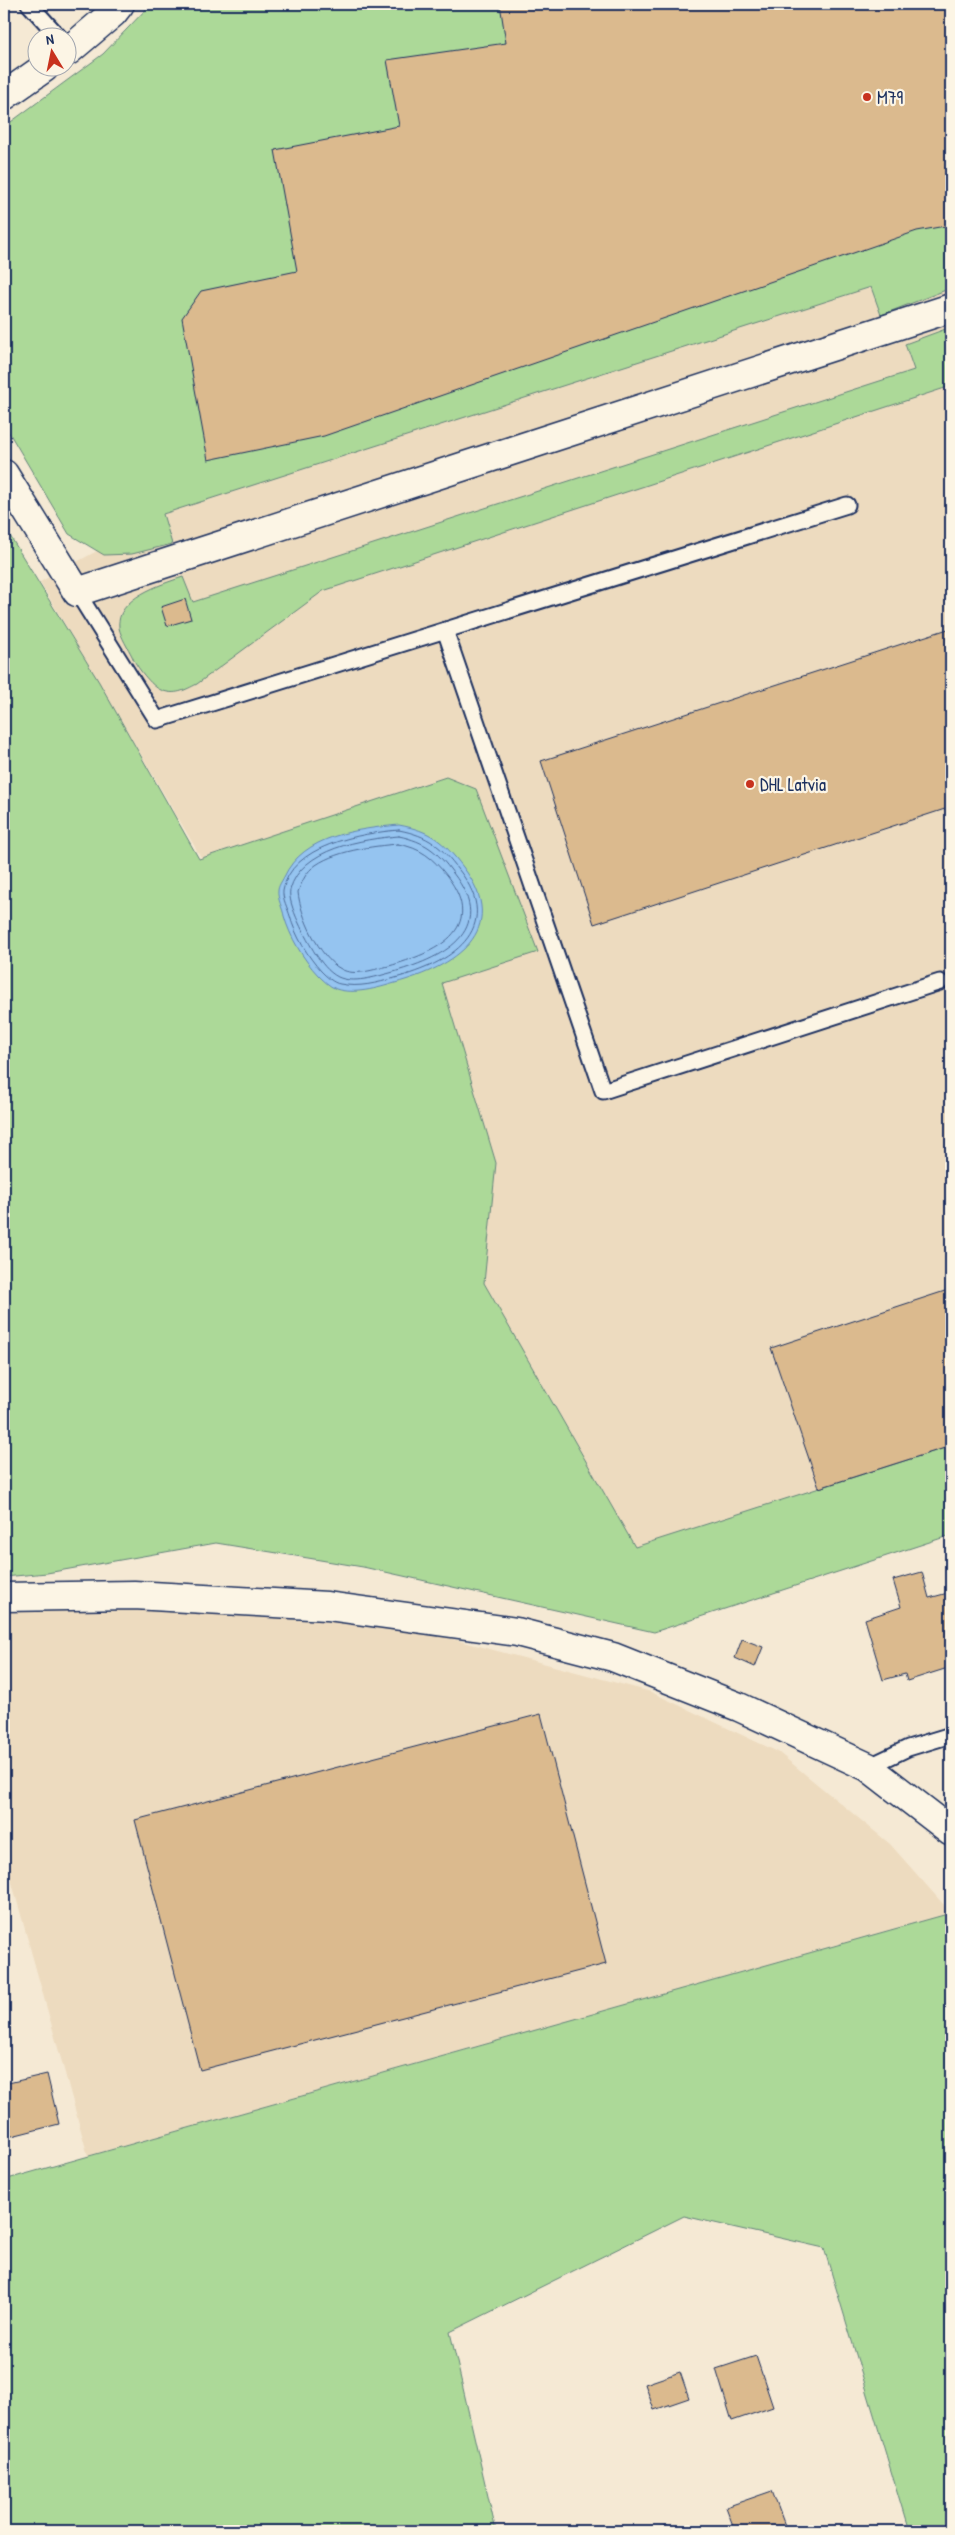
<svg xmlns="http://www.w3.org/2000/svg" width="955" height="2535" font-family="'Patrick Hand',sans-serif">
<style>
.built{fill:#eddbbf}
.green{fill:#acd998;stroke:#64847b}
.water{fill:#95c4f0;stroke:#6488b6}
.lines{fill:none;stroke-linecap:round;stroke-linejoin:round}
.shore{stroke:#4c6b98;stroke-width:1}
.building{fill:#dbba8e;stroke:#1b2f5e}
.lane-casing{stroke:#1b2f5e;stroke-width:19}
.street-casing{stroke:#1b2f5e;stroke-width:31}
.secondary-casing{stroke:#1b2f5e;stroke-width:31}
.lane{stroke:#fcf5e5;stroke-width:15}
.street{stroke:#fcf5e5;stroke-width:28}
.secondary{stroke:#fcf5e5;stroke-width:28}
.poi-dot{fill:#c8321e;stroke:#fcf5e5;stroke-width:2}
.labels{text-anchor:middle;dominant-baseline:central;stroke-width:4.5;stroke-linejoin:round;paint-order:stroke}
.poi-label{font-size:18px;fill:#1b2f5e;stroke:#fcf5e5;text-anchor:start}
</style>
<rect width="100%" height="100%" fill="#f5e9d4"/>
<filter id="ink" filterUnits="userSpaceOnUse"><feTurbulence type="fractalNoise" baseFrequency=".02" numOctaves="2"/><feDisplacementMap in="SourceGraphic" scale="10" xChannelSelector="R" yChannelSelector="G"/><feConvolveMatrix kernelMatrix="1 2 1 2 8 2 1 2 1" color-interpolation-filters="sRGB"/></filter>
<g filter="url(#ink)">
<path class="built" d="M 951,4 L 951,1535 L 654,1632 L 40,582 L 163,515 Z
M 132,1608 L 408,1627 L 651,1692 L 778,1752 L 890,1844 L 951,1913 L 88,2156 L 4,1854 L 4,1612 Z"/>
<path class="green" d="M 151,4 L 951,4 L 951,288 L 881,315 L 871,287 L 163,514 L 172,544 L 132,554 L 104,555 L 69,534 L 4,424 L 4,127 L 103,54 Z
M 951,327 L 951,386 L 323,591 L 197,684 C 185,690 175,696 161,690 C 152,687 135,665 132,656 C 128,648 121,637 119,628 C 115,598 162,584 183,577 L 193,602 L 914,370 L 905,344 Z
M 4,526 L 99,682 L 199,859 L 446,777 L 476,789 L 538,952 L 442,983 L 496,1163 L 484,1283 L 635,1547 L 951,1446 L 951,1535 L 654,1632 L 363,1567 L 216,1543 L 47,1573 L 4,1577 Z
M 951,1913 L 951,2531 L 909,2531 L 824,2248 L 684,2216 L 450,2332 L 496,2531 L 4,2531 L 4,2180 Z"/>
<path class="water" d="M 399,825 C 431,831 443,841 463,867 C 512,931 454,967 395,983 C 378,988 354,995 336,989 C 329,986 323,980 318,975 C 303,959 290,937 284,916 C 283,909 277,898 278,891 C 278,886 282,881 284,877 C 303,835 358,829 399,825 Z"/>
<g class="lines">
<path class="shore" d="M 399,830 C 429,836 441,846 459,870 C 506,930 449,964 395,978 C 377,983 359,988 340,984 C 333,983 326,976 321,971 C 308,957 295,935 290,916 C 288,909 282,898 283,891 C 290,845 362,833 399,830 Z
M 399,836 C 426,842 437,851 453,873 C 499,932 441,959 390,973 C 375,977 353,984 338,977 C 328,972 321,962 315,953 C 307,940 287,904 290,890 C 301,848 363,839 399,836 Z
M 398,844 C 421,848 433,858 447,876 C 488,930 435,953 389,966 C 375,969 354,977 341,969 C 319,958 300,914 298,892 C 301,884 305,874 312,868 C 332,851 373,846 398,844 Z"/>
</g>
<path class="building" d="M 500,4 L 951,4 L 951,225 L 917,231 L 324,436 L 208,460 L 182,318 L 201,291 L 297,271 L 275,150 L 399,126 L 387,60 L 506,43 Z
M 185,599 L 191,619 L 167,626 L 161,607 Z
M 951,628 L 951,807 L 594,924 L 541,761 Z
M 951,1289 L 951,1446 L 819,1488 L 771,1348 Z
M 922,1572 L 929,1598 L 948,1593 L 951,1602 L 951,1667 L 907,1681 L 905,1674 L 883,1680 L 865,1619 L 901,1607 L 893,1580 Z
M 742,1639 L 763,1647 L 755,1667 L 735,1658 Z
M 541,1714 L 606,1964 L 200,2070 L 135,1820 Z
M 47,2074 L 59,2124 L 4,2138 L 4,2084 Z
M 756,2356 L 773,2407 L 732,2421 L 716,2369 Z
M 680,2372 L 689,2398 L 654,2410 L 645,2384 Z
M 772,2491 L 787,2531 L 735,2531 L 726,2507 Z
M 668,2525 L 670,2531 L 645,2531 Z"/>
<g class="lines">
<defs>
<path id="lane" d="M 29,4 L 60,38
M 77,592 L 157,720 L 847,505
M 445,630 L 603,1091 L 940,982
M 868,1767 L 908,1748 L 951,1735"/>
<path id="street" d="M 4,474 L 77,592 L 951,308
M 4,1597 L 134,1595 L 327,1606 L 517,1632 L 613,1657 L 739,1707 L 868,1767 L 951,1831"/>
<path id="secondary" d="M 68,51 L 113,13 L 120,4
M 4,96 L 44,68"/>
</defs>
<use href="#lane" class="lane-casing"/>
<use href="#street" class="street-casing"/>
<use href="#secondary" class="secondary-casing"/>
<use href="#lane" class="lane"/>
<use href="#street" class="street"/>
<use href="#secondary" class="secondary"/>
</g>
</g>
<g class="poi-dot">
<circle cx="867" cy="97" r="5"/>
<circle cx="750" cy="784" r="5"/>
</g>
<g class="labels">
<g class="poi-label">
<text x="877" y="97">M79</text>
<text x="760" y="784">DHL Latvia</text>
</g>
</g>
<rect width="955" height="2535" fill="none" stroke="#fcf5e5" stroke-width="20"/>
<rect x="10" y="10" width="935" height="2515" fill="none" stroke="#1b2f5e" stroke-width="2" filter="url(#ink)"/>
<g transform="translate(52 52) rotate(350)"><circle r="24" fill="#fcf5e5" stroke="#a2a6af"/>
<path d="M0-4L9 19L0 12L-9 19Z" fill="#c8321e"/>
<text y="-8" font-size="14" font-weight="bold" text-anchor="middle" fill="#1b2f5e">N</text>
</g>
</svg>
